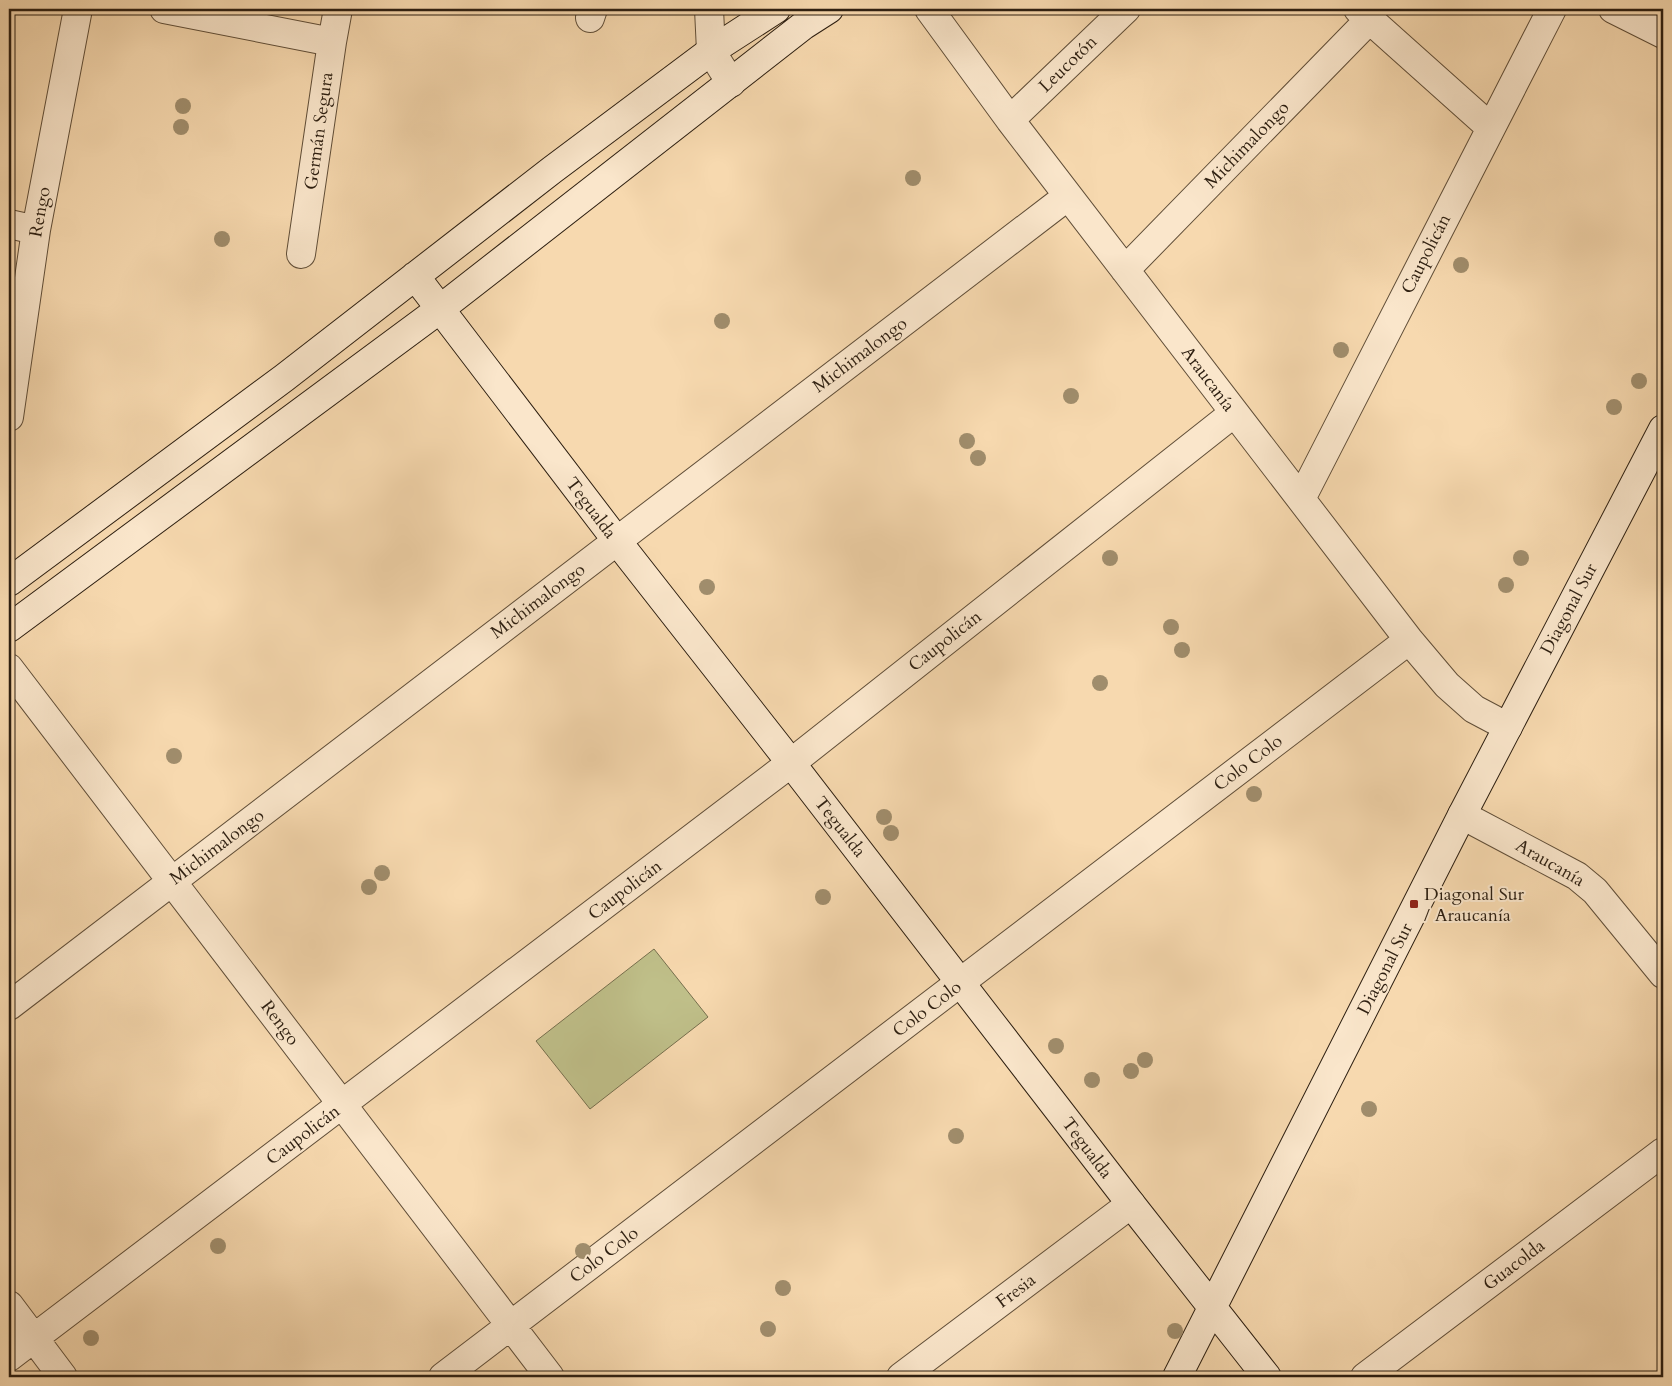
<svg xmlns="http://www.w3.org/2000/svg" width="1672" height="1386" font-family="Cardo,serif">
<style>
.green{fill:#bfbf89;stroke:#766f4d}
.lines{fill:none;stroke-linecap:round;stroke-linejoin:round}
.street-casing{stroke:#604e38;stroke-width:30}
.secondary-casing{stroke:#2d1f11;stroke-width:30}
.street{stroke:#fae6cb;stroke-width:28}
.secondary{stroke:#fae6cb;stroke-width:28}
.tree{fill:#a08d6c}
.poi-dot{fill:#8f2418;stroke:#fae6cb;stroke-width:2}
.labels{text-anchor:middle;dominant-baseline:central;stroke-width:4;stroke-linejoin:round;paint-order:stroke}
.street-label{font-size:18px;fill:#2d1f11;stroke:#fae6cb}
.poi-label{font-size:18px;fill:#2d1f11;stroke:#fae6cb;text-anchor:start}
</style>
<rect width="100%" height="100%" fill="#f7d9af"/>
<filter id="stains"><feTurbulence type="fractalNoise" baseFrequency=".004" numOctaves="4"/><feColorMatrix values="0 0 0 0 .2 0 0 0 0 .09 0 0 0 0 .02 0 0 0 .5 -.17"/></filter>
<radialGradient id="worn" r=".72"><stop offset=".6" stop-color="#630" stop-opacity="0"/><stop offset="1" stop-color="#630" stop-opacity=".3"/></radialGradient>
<path class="green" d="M 654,949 L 708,1017 L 590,1109 L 536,1041 Z"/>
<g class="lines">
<defs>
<path id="street" d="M 164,9 L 332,42
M 709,9 L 711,51 L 731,83
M 929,9 L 1010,120 L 1409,640 L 1447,685 L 1474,709 L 1508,727
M 1358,9 L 1491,128
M 1613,9 L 1663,34
M 590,18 L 593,9
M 1010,120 L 1126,9
M 9,224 L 36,230
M 301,254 L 332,42 L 338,9
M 1125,270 L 1369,20
M 9,417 L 36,230 L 78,9
M 1301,499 L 1552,9
M 9,668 L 550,1377
M 1462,815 L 1577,876 L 1595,891 L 1663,974
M 9,1006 L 1068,196
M 9,1305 L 63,1377
M 9,1357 L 791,763 L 1234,413
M 443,1377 L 1409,640
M 901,1377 L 1131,1204
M 1365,1377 L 1663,1152"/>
<path id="secondary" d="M 415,276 L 617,541 L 791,763 L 1131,1204 L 1267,1377
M 9,582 L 284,378 L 552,170 L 711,51 L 776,9
M 9,628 L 440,309 L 804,25 L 829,9
M 1177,1377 L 1462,815 L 1663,429"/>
</defs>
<use href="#street" class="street-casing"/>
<use href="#secondary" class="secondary-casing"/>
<use href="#street" class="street"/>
<use href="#secondary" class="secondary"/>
</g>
<g class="tree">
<circle cx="183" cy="106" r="8"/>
<circle cx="181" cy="127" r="8"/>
<circle cx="913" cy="178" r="8"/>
<circle cx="222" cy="239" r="8"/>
<circle cx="1461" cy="265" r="8"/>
<circle cx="722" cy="321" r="8"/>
<circle cx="1341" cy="350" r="8"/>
<circle cx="1639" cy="381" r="8"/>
<circle cx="1071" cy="396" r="8"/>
<circle cx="1614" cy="407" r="8"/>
<circle cx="967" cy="441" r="8"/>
<circle cx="978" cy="458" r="8"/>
<circle cx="1110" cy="558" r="8"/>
<circle cx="1521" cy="558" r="8"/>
<circle cx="1506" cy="585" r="8"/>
<circle cx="707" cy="587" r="8"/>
<circle cx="1171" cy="627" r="8"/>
<circle cx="1182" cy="650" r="8"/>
<circle cx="1100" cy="683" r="8"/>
<circle cx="174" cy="756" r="8"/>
<circle cx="1254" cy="794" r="8"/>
<circle cx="884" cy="817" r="8"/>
<circle cx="891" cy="833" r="8"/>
<circle cx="382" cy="873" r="8"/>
<circle cx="369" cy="887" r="8"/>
<circle cx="823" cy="897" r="8"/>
<circle cx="1056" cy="1046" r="8"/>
<circle cx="1145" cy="1060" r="8"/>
<circle cx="1131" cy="1071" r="8"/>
<circle cx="1092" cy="1080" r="8"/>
<circle cx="1369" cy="1109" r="8"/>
<circle cx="956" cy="1136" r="8"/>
<circle cx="218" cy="1246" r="8"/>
<circle cx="583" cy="1251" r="8"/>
<circle cx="783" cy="1288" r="8"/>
<circle cx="768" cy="1329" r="8"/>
<circle cx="1175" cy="1331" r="8"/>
<circle cx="91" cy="1338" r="8"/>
</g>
<rect class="poi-dot" x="1409" y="899" width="10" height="10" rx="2.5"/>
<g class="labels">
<g class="street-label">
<text transform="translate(1068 64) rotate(-44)">Leucotón</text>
<text transform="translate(319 131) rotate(-82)">Germán Segura</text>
<text transform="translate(1247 145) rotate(-46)">Michimalongo</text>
<text transform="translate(40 212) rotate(-80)">Rengo</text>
<text transform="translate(1426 254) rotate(-63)">Caupolicán</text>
<text transform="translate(860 355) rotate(-37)">Michimalongo</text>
<text transform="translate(1208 379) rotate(53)">Araucanía</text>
<text transform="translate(591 508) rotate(53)">Tegualda</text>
<text transform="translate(538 601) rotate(-37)">Michimalongo</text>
<text transform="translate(1569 609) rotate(-62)">Diagonal Sur</text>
<text transform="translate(945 641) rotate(-38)">Caupolicán</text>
<text transform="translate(1248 763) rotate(-37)">Colo Colo</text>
<text transform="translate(840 827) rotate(52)">Tegualda</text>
<text transform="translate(217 847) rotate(-37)">Michimalongo</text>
<text transform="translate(1550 863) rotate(30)">Araucanía</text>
<text transform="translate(625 890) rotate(-37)">Caupolicán</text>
<text transform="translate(1385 969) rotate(-63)">Diagonal Sur</text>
<text transform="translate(927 1009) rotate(-37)">Colo Colo</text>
<text transform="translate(280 1023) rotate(53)">Rengo</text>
<text transform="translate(303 1135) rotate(-37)">Caupolicán</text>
<text transform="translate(1087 1148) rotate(53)">Tegualda</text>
<text transform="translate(604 1255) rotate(-37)">Colo Colo</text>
<text transform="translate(1514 1265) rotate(-37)">Guacolda</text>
<text transform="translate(1016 1291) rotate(-37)">Fresia</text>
</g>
<g class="poi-label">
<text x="1424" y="894">Diagonal Sur<tspan x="1424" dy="21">/ Araucanía</tspan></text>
</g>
</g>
<rect width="1672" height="1386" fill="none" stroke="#f7d9af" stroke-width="30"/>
<rect x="10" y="10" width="1652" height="1366" fill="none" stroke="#2d1f11" stroke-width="2.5"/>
<rect x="15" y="15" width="1642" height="1356" fill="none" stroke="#2d1f11"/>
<rect width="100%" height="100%" filter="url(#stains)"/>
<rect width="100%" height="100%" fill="url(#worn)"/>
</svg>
